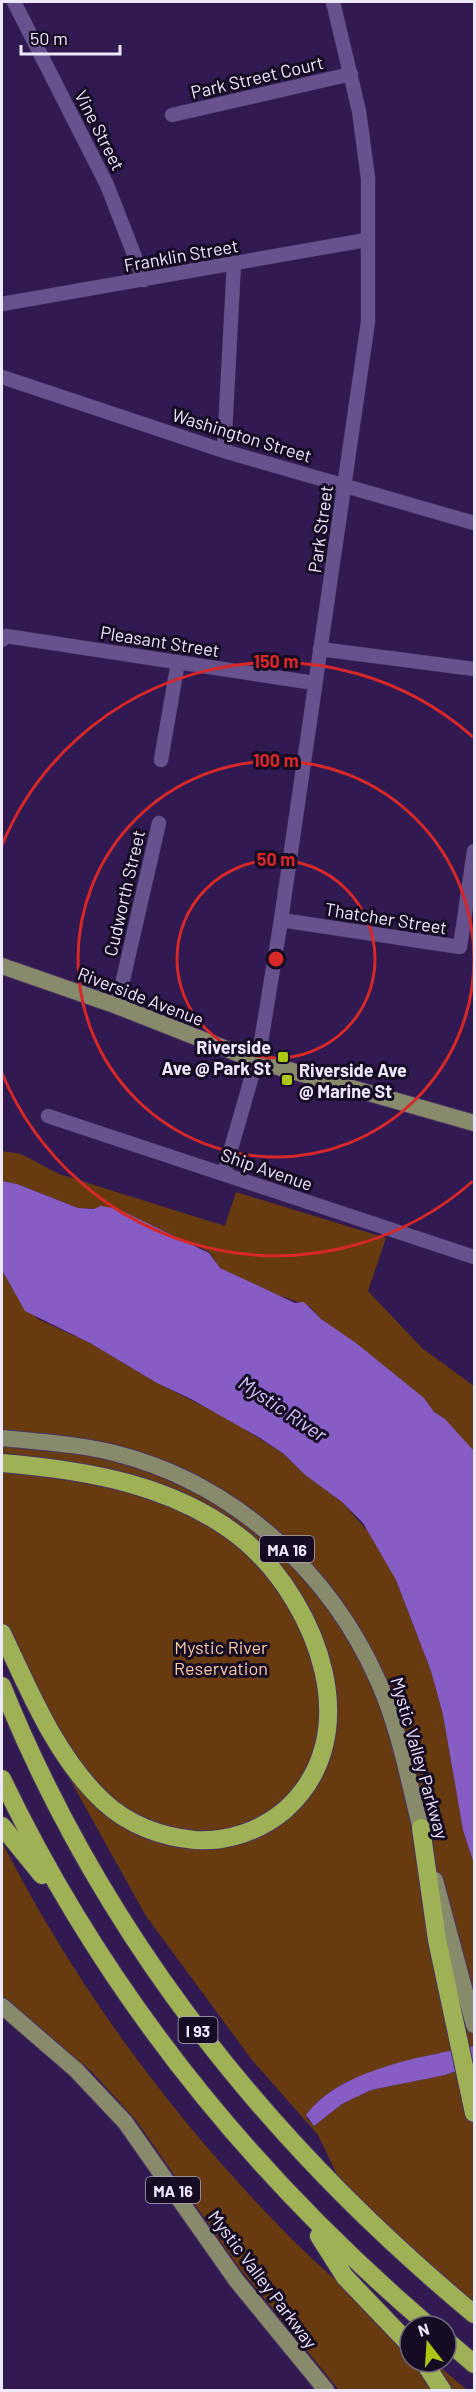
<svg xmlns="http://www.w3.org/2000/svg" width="476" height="2392" font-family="Barlow,sans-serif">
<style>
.green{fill:#673a10}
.water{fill:#855dc4}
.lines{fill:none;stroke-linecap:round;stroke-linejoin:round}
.minor-casing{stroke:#493461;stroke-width:15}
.major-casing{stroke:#493461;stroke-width:18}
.highway-casing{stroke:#493461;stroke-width:20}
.minor{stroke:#67528d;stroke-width:14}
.major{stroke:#888b6b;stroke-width:16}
.highway{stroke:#9eb155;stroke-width:18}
.ring{fill:none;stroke:#d62828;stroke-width:3}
.poi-dot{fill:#abc614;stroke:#150c24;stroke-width:2}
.labels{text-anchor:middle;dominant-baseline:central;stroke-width:6;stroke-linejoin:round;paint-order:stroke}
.shield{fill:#150c24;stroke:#ada6bc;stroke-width:1.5}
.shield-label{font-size:16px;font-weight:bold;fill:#eee8fd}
.street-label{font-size:18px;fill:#eee8fd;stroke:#150c24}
.poi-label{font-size:18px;font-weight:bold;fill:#eee8fd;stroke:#150c24;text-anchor:end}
.park-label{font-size:18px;fill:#fccba6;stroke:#150c24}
.water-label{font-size:20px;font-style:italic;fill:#d7c6fb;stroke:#150c24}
.centre{fill:#d62828;stroke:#150c24;stroke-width:3}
.ring-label{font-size:18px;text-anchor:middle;font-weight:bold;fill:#d62828;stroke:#150c24;stroke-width:6;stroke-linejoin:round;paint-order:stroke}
</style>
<rect width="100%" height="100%" fill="#311a51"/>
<path class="green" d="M 2,1151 L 21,1154 L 59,1174 L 225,1226 L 236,1192 L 386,1238 L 368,1291 L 422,1348 L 474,1386 L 474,1451 L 403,1381 L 321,1319 L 309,1306 L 264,1290 L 220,1268 L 209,1252 L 151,1225 L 98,1209 L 78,1208 L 17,1184 L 2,1181 Z
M 2,1270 L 18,1298 L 38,1319 L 90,1343 L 157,1383 L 223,1416 L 284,1454 L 304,1474 L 342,1502 L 372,1536 L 396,1580 L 431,1671 L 443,1715 L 463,1830 L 474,1864 L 474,2046 C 432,2055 323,2074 307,2118 L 314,2126 L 342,2104 L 371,2090 L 445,2075 L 474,2065 L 474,2305 L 342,2185 L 318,2135 L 252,2060 L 146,1916 L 57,1756 L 2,1632 Z
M 2,1842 C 78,1992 183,2132 303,2250 C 337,2283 374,2312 410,2342 L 410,2362 L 434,2362 L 467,2390 L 339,2390 L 240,2269 L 135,2119 L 93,2073 L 2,1995 Z"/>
<path class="water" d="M 2,1181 L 17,1184 L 78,1208 L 94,1209 L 101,1206 L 118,1209 L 209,1253 L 220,1268 L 295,1303 L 304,1302 L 321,1319 L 356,1343 L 424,1398 L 434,1412 L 445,1419 L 474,1451 L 474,1864 L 463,1830 L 443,1715 L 431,1671 L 396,1580 L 363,1523 L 342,1502 L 304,1474 L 284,1454 L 260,1438 L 191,1399 L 157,1383 L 90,1343 L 25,1311 L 2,1270 Z
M 474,2046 L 474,2065 L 445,2075 L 371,2090 L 342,2104 L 314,2126 L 306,2115 C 340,2069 422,2057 474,2046 Z"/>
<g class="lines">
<defs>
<path id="minor" d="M 14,2 L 107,185 L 144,280
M 172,115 L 351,74
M 2,304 L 366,240
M 2,377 L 224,451 L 474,523
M 224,451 L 234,263
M 2,640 L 6,636 L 314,683
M 320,649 L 474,669
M 161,760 L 178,662
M 281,920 L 460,947 L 474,851
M 117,1006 L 159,823
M 48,1116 L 474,1257
M 224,1173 L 260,1048 L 281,920 L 368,322 L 368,178 L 359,111 L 333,2"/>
<path id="major" d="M 2,966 L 117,1006 L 257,1061 L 474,1123
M 2,1438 C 41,1442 80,1444 118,1454 C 236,1485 331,1573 379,1683 C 401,1733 410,1789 424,1841
M 435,1880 L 474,2025
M 2,2006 L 76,2070 L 125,2122 L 236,2280 L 326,2390"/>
<path id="highway" d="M 2,1463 C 87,1470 178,1485 246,1542 C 318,1605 368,1736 285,1810 C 260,1831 228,1842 195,1840 C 162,1837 128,1825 103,1801 C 56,1757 29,1690 2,1633
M 2,1686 C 103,1936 268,2143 474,2314
M 2,1779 C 104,1992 250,2173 429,2326
M 2,1826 L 42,1875
M 421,1828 L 437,1940 L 474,2113
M 319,2236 L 345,2277 L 410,2345
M 446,2340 L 474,2364
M 424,2362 L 442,2390"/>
</defs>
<use href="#minor" class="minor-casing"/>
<use href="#major" class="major-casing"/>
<use href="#highway" class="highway-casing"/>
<use href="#minor" class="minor"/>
<use href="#major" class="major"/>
<use href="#highway" class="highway"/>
</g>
<g class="ring">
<circle cx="276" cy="959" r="99"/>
<circle cx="276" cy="959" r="198"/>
<path d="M473 1181A297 297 0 0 1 2 1073M2 845A297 297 0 0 1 473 737"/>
</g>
<g class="poi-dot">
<rect x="277" y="1051" width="12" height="12" rx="3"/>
<rect x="281" y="1074" width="12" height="12" rx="3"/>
</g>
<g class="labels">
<g class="shield">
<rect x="260" y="1536" width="54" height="26" rx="4.5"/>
<rect x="178.5" y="2017" width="39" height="26" rx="4.5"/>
<rect x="146" y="2177" width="54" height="26" rx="4.5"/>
</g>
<g class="shield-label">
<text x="287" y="1549">MA 16</text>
<text x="198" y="2030">I 93</text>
<text x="173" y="2190">MA 16</text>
</g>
<g class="street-label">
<text transform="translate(257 77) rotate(-13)">Park Street Court</text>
<text transform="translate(100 130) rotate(63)">Vine Street</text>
<text transform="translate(181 255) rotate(-10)">Franklin Street</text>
<text transform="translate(242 435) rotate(17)">Washington Street</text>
<text transform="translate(320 529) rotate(-82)">Park Street</text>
<text transform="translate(160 641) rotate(9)">Pleasant Street</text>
<text transform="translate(124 893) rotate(-77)">Cudworth Street</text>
<text transform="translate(386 918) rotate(9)">Thatcher Street</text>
<text transform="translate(141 996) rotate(21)">Riverside Avenue</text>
<text transform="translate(267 1169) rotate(19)">Ship Avenue</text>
<text transform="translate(420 1758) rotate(74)">Mystic Valley Parkway</text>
<text transform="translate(263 2279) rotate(53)">Mystic Valley Parkway</text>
</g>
<g class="poi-label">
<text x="271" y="1047">Riverside<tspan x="271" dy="21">Ave @ Park St</tspan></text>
<text x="299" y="1070" text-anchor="start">Riverside Ave<tspan x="299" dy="21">@ Marine St</tspan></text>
</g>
<g class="park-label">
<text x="221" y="1647">Mystic River<tspan x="221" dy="21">Reservation</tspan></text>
</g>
<g class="water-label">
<text transform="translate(283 1408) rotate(34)">Mystic River</text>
</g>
</g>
<circle cx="276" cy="959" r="9" class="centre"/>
<g class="ring-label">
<text x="276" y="668">150 m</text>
<text x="276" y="767">100 m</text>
<text x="276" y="866">50 m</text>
</g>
<rect width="476" height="2392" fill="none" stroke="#eee8fd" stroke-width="6"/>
<g transform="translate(428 2344) rotate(343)"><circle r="28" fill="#150c24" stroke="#6c647b" stroke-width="1.5"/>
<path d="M0-4.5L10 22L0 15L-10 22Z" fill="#abc614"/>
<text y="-9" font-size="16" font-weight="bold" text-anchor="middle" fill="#eee8fd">N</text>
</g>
<path d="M21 45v9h99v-9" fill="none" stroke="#eee8fd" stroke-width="3"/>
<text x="30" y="45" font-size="18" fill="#eee8fd" stroke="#150c24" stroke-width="4.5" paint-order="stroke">50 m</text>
</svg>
